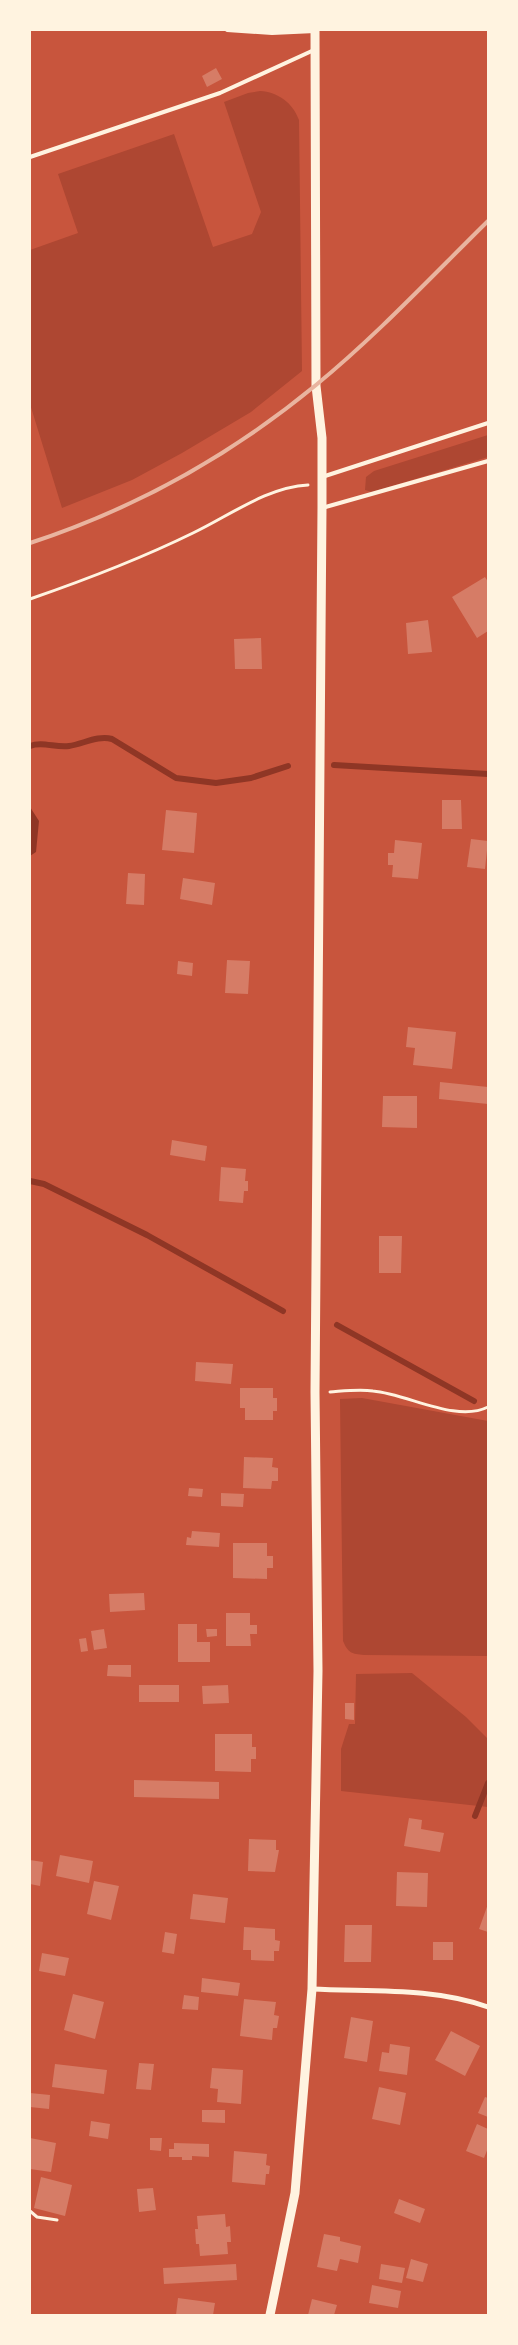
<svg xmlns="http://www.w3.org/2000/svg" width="518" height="2345" font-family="'DM Sans',sans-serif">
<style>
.green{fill:#ae4732}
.water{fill:#8f3625}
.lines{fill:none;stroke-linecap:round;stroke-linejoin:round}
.stream{stroke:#8f3625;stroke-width:6}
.building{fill:#d67c66}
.path{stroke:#fff3e0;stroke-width:3}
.service{stroke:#fff3e0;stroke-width:4}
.minor{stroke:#fff3e0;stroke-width:5}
.tertiary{stroke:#fff3e0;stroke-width:9}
.rail{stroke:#e9b49f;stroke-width:4}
</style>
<rect width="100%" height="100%" fill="#c8553d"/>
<path class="green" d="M 260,91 C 278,92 293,103 299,120 L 302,371 L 251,412 L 182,453 L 132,480 L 62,508 L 30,404 L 30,250 L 78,233 L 58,174 L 174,134 L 213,247 L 252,234 L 261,212 L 224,102 L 248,93 Z
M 488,435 L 488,457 L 372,492 L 365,490 L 366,477 L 374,471 Z
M 362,1398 L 488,1421 L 488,1656 L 364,1655 C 352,1654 348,1653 343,1641 L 340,1399 Z
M 412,1673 L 466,1717 L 488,1739 L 488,1807 L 341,1791 L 341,1749 L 349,1724 L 355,1724 L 356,1674 Z"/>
<path class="water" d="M 30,807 L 39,821 L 36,852 L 30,856 Z"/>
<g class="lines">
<path class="stream" d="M 30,746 C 42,741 56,748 69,746 C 83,744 98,735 112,739 L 176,778 L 216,783 L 251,778 L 288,766
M 334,765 L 488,774
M 30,1181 L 44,1184 L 147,1235 L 283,1311
M 337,1325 L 474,1401
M 475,1816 L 488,1783"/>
</g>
<path class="building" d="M 216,68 L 222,79 L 207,87 L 202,76 Z
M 485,577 L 488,582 L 488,631 L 477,638 L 452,597 Z
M 428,620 L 432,652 L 408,654 L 406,623 Z
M 261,638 L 262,669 L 235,669 L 234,639 Z
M 442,800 L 461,800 L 462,829 L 442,829 Z
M 166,810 L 197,813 L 194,853 L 162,850 Z
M 471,839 L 488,841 L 485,869 L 467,867 Z
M 395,840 L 422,843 L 418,879 L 392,877 L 393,865 L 388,865 L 388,853 L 394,853 Z
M 128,873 L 145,874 L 144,905 L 126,904 Z
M 183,878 L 215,883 L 212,905 L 180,899 Z
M 227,960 L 250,961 L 248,994 L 225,993 Z
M 178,961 L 193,963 L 192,976 L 177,974 Z
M 408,1027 L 456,1032 L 452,1069 L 413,1065 L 415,1048 L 406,1047 Z
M 440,1082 L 488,1087 L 488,1104 L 439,1099 Z
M 383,1096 L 417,1096 L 417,1128 L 382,1127 Z
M 172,1140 L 207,1146 L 205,1161 L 170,1155 Z
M 221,1167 L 246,1169 L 245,1181 L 248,1181 L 248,1191 L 244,1191 L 243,1203 L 219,1201 Z
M 379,1236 L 402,1236 L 401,1273 L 379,1273 Z
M 196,1362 L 233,1364 L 231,1384 L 195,1381 Z
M 240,1388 L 273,1388 L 273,1398 L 277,1398 L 277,1411 L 273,1411 L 273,1420 L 245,1420 L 245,1408 L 240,1408 Z
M 244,1457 L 273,1458 L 272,1467 L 278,1468 L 278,1481 L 272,1481 L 271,1489 L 243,1488 Z
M 189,1488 L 203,1489 L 202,1497 L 188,1496 Z
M 221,1493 L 244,1494 L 243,1507 L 221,1506 Z
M 192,1531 L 220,1533 L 219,1547 L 186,1545 L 187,1537 L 191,1538 Z
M 233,1543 L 267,1543 L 267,1556 L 273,1556 L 273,1568 L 267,1568 L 267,1579 L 233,1578 Z
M 144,1593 L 145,1610 L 110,1612 L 109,1594 Z
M 226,1613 L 250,1613 L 250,1625 L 257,1625 L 257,1634 L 250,1634 L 251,1646 L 226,1646 Z
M 178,1624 L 197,1624 L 197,1642 L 210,1642 L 210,1662 L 178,1662 Z
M 104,1629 L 107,1648 L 94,1650 L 91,1631 Z
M 206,1629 L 217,1629 L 217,1636 L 207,1637 Z
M 86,1638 L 88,1651 L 81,1652 L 79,1639 Z
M 108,1665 L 131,1665 L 131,1677 L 107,1676 Z
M 139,1685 L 179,1685 L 179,1702 L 139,1702 Z
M 228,1685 L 229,1703 L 203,1704 L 202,1686 Z
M 345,1703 L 354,1703 L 354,1720 L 345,1719 Z
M 215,1734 L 252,1734 L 252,1747 L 256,1747 L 256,1759 L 251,1759 L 251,1772 L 215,1771 Z
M 134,1780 L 219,1782 L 219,1799 L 134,1797 Z
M 409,1818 L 422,1820 L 421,1829 L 444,1833 L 440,1852 L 404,1846 Z
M 249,1839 L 276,1840 L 276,1850 L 279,1850 L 275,1872 L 248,1871 Z
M 60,1855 L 93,1861 L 89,1883 L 56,1876 Z
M 30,1860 L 43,1862 L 40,1886 L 30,1884 Z
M 397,1872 L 428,1873 L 427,1907 L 396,1906 Z
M 94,1881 L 119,1886 L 111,1920 L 87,1914 Z
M 193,1894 L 228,1898 L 225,1923 L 190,1919 Z
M 488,1904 L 488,1932 L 479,1929 Z
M 345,1925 L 372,1925 L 371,1962 L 344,1962 Z
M 244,1927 L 275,1929 L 275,1940 L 280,1941 L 279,1951 L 274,1951 L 274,1961 L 251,1960 L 251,1950 L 243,1950 Z
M 165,1932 L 177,1934 L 174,1954 L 162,1952 Z
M 433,1942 L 453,1942 L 453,1960 L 433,1960 Z
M 42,1953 L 69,1958 L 65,1976 L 39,1971 Z
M 202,1978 L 240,1983 L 238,1996 L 201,1992 Z
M 73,1994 L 104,2002 L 95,2039 L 64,2030 Z
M 184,1995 L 199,1997 L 198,2010 L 182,2009 Z
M 244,1999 L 276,2002 L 274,2015 L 279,2016 L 277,2028 L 273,2028 L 272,2040 L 240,2036 Z
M 351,2017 L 373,2021 L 367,2062 L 344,2058 Z
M 451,2031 L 480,2046 L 465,2076 L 435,2060 Z
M 390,2044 L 410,2047 L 407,2075 L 379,2071 L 382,2052 L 389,2053 Z
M 139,2063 L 154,2064 L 151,2090 L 136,2089 Z
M 55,2064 L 107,2070 L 104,2094 L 52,2087 Z
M 212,2068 L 243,2070 L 241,2104 L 217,2102 L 218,2089 L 210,2088 Z
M 379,2087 L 406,2093 L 400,2125 L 372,2119 Z
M 30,2093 L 50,2095 L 49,2109 L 30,2107 Z
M 485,2097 L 488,2098 L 488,2117 L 478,2113 Z
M 202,2110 L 225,2110 L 225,2123 L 202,2122 Z
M 91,2121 L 110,2124 L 108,2139 L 89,2136 Z
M 477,2124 L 488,2129 L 488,2148 L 484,2158 L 466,2151 Z
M 30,2138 L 56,2143 L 51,2172 L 30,2169 Z
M 150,2138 L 162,2138 L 161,2151 L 150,2150 Z
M 174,2143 L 209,2144 L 209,2157 L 192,2156 L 192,2160 L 182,2160 L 182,2157 L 169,2157 L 169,2149 L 174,2149 Z
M 234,2151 L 267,2154 L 266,2165 L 270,2166 L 269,2174 L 266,2174 L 265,2185 L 232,2182 Z
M 41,2177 L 72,2185 L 65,2216 L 34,2208 Z
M 153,2188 L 156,2210 L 139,2212 L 137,2189 Z
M 399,2199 L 425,2209 L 420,2223 L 394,2213 Z
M 225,2214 L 226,2227 L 230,2226 L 231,2242 L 227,2242 L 228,2254 L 200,2256 L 199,2244 L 196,2244 L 195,2229 L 198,2229 L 197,2216 Z
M 324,2234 L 340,2237 L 340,2241 L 361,2246 L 358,2263 L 340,2259 L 337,2271 L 317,2267 Z
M 411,2259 L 428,2264 L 423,2282 L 406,2278 Z
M 236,2264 L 237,2280 L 164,2284 L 163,2268 Z
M 381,2264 L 405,2268 L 402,2283 L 379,2279 Z
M 372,2285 L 401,2291 L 398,2308 L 369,2303 Z
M 178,2298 L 215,2303 L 213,2315 L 176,2315 Z
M 312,2299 L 337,2305 L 334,2315 L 308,2315 Z"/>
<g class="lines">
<path class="path" d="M 30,599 C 85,580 140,559 193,533 C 229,516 267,487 308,485
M 330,1392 C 344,1391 359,1389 373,1391 C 408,1394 456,1423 488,1407
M 30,2211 L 37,2217 L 57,2220"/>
<path class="service" d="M 227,30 L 272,33 L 315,31
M 30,157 L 220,93 L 314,50
M 322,477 L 488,423
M 322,508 L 488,461"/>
<path class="minor" d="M 312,1989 C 371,1992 432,1987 488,2007"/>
<path class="tertiary" d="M 270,2315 L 295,2193 L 312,1989 L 318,1671 L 315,1392 L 322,508 L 322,438 L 316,386 L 315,30"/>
<path class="rail" d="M 30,543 C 134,509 231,455 316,385 C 377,335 432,276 488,221"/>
</g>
<rect width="518" height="2345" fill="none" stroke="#fff3e0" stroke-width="62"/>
</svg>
